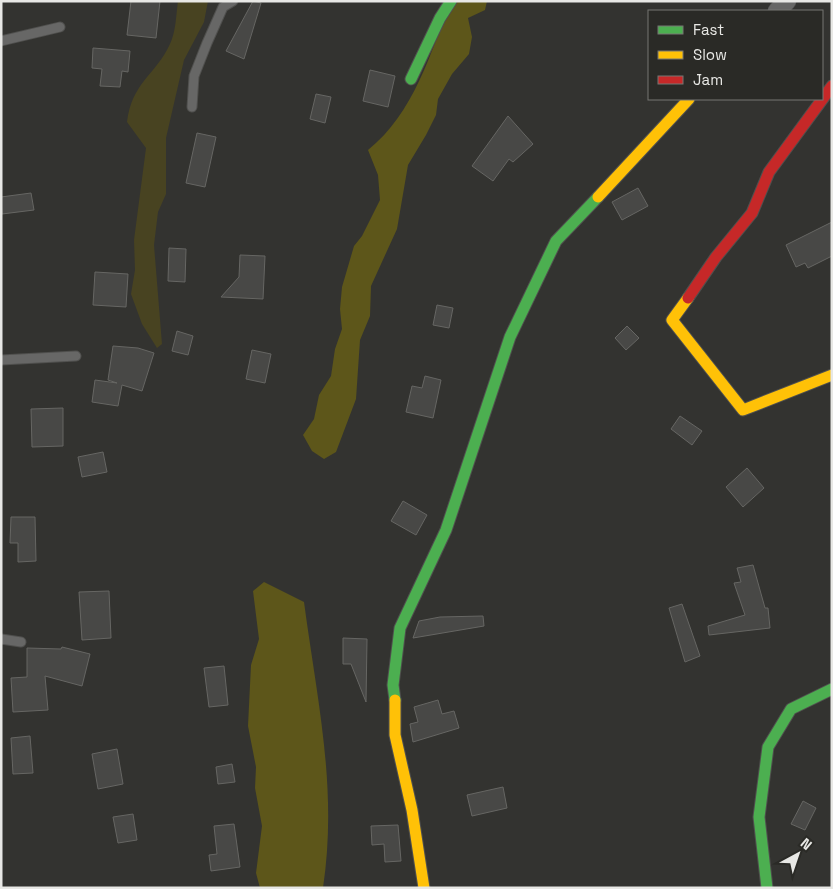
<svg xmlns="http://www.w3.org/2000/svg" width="833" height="889" font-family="'Space Grotesk',sans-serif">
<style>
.green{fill:#484321}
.forest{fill:#5d561a}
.building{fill:#484846;stroke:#666663}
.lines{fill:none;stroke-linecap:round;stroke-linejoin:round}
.lane-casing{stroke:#50504e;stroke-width:11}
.street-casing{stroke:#50504e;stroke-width:19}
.fast-casing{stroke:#50504e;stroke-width:13}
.slow-casing{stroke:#50504e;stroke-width:13}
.jam-casing{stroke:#50504e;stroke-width:13}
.lane{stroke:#676766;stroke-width:9}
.street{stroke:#676766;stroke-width:18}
.fast{stroke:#4caf50;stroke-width:11}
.slow{stroke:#ffc107;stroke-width:11}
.jam{stroke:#c62828;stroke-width:11}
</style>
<rect width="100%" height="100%" fill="#333330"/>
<path class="green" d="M 178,1 L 208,1 L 204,22 L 184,60 L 166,138 L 166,194 L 158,212 L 154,245 L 162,344 L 157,348 L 142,324 L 131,294 L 135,270 L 134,240 L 146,148 L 127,122 C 132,82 155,76 170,44 C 176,31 176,15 178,1 Z"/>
<path class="forest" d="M 451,1 L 487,1 L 485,10 L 468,18 L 472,37 L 469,54 L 452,74 L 438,99 L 436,115 L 426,135 L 408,165 L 397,229 L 371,286 L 370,316 L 360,340 L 356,399 L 336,452 L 324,459 L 312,451 L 303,435 L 314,419 L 319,395 L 331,376 L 335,349 L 342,329 L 340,309 L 342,287 L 354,246 L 362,236 L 380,200 L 378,175 L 368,150 C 414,113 430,54 451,1 Z
M 264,582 L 304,602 C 317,700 338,788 323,888 L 260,888 L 256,873 L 262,826 L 255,788 L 256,767 L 248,726 L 251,665 L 259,639 L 253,591 Z"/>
<path class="building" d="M 131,1 L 160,1 L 156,38 L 127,35 Z
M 253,1 L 261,3 L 244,59 L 226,51 Z
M 93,48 L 130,51 L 128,72 L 122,71 L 120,87 L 100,86 L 102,69 L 92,68 Z
M 370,70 L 395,76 L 388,107 L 363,101 Z
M 316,94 L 331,97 L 325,123 L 310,119 Z
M 508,116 L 533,144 L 513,162 L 509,159 L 493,181 L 472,166 Z
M 197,133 L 216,137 L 205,187 L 186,183 Z
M 638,188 L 648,206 L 622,220 L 612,202 Z
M 31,193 L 34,210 L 2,214 L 1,197 Z
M 832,222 L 832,256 L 808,268 L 805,263 L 796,267 L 786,245 Z
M 169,248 L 186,249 L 185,282 L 168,281 Z
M 240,255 L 265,256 L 263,299 L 221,297 L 239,277 Z
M 95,272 L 128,274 L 126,307 L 93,305 Z
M 437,305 L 453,308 L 449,328 L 433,325 Z
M 627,326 L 639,338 L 626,350 L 615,338 Z
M 177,331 L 193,336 L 188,355 L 172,351 Z
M 113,346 L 138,348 L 154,353 L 142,391 L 122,385 L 118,406 L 92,402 L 95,380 L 117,383 L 108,380 Z
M 252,350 L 271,354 L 265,383 L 246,379 Z
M 425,376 L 441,380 L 433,418 L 406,412 L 412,386 L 422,388 Z
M 63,408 L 63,446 L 32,447 L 31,409 Z
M 680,416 L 702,431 L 692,445 L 671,429 Z
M 103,452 L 107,472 L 82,477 L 78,457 Z
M 747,468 L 764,488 L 743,507 L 726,487 Z
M 403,501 L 427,515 L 416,535 L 391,521 Z
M 11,517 L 35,517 L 36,561 L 18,562 L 18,543 L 10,543 Z
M 753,565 L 765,608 L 768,608 L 770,628 L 709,635 L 708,626 L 745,615 L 734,583 L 741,582 L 737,568 Z
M 109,591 L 111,638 L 82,640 L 79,592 Z
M 682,604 L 700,656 L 685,662 L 669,608 Z
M 483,616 L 484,626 L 413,638 L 419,621 L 440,617 Z
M 343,638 L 367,639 L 366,702 L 351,664 L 343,664 Z
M 62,647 L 90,654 L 82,686 L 45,676 L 48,710 L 13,712 L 11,678 L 27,677 L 27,648 L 61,649 Z
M 224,666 L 228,705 L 209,707 L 204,668 Z
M 438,700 L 442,714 L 454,711 L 459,728 L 413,742 L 410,724 L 418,722 L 414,707 Z
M 30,736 L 33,773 L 13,774 L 11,738 Z
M 117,749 L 123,784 L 98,789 L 92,754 Z
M 232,764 L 235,782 L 218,784 L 216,767 Z
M 503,787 L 507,808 L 472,816 L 467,795 Z
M 803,801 L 816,808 L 805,830 L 791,824 Z
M 133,814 L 137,840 L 118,843 L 113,817 Z
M 234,824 L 240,867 L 211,871 L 209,855 L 217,854 L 214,826 Z
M 398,825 L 401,861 L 385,862 L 384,844 L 372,845 L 371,826 Z"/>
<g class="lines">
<defs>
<path id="lane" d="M 1,41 L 60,27
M 192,107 L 194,76 L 207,43 L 223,7 L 233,1
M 1,360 L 76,356
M 1,639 L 21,642"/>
<path id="street" d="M 777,11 L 787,1"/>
<path id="fast" d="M 411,79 L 440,18 L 451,1
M 395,700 L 393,685 L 400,628 L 446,530 L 510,337 L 556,241 L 598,197
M 767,888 L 759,817 L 768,747 L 791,709 L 832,689"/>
<path id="slow" d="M 598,197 L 689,99
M 688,298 L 672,320 L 743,410 L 832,375
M 395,700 L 395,735 L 412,810 L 424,888"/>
<path id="jam" d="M 688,298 L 716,257 L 752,213 L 769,172 L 832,86"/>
</defs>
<use href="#lane" class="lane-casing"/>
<use href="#street" class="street-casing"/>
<use href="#fast" class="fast-casing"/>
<use href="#slow" class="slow-casing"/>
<use href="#jam" class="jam-casing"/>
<use href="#lane" class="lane"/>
<use href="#street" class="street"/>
<use href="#fast" class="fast"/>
<use href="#slow" class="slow"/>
<use href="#jam" class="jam"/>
</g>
<rect width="833" height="889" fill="none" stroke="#e8e8e5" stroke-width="5"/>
<rect x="648" y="10" width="175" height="90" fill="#2a2a26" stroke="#767672"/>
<rect x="658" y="26" width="25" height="8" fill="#4caf50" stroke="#767672"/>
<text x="693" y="35" font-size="15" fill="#e8e8e5">Fast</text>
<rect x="658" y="51" width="25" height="8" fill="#ffc107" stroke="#767672"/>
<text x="693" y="60" font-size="15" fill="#e8e8e5">Slow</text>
<rect x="658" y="76" width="25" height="8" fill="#c62828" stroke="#767672"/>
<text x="693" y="85" font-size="15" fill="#e8e8e5">Jam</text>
<g transform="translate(798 854) rotate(40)" stroke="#2a2a26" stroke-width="4" paint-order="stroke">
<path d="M0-4L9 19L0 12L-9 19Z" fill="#e8e8e5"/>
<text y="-8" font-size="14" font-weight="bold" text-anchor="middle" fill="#e8e8e5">N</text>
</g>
</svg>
